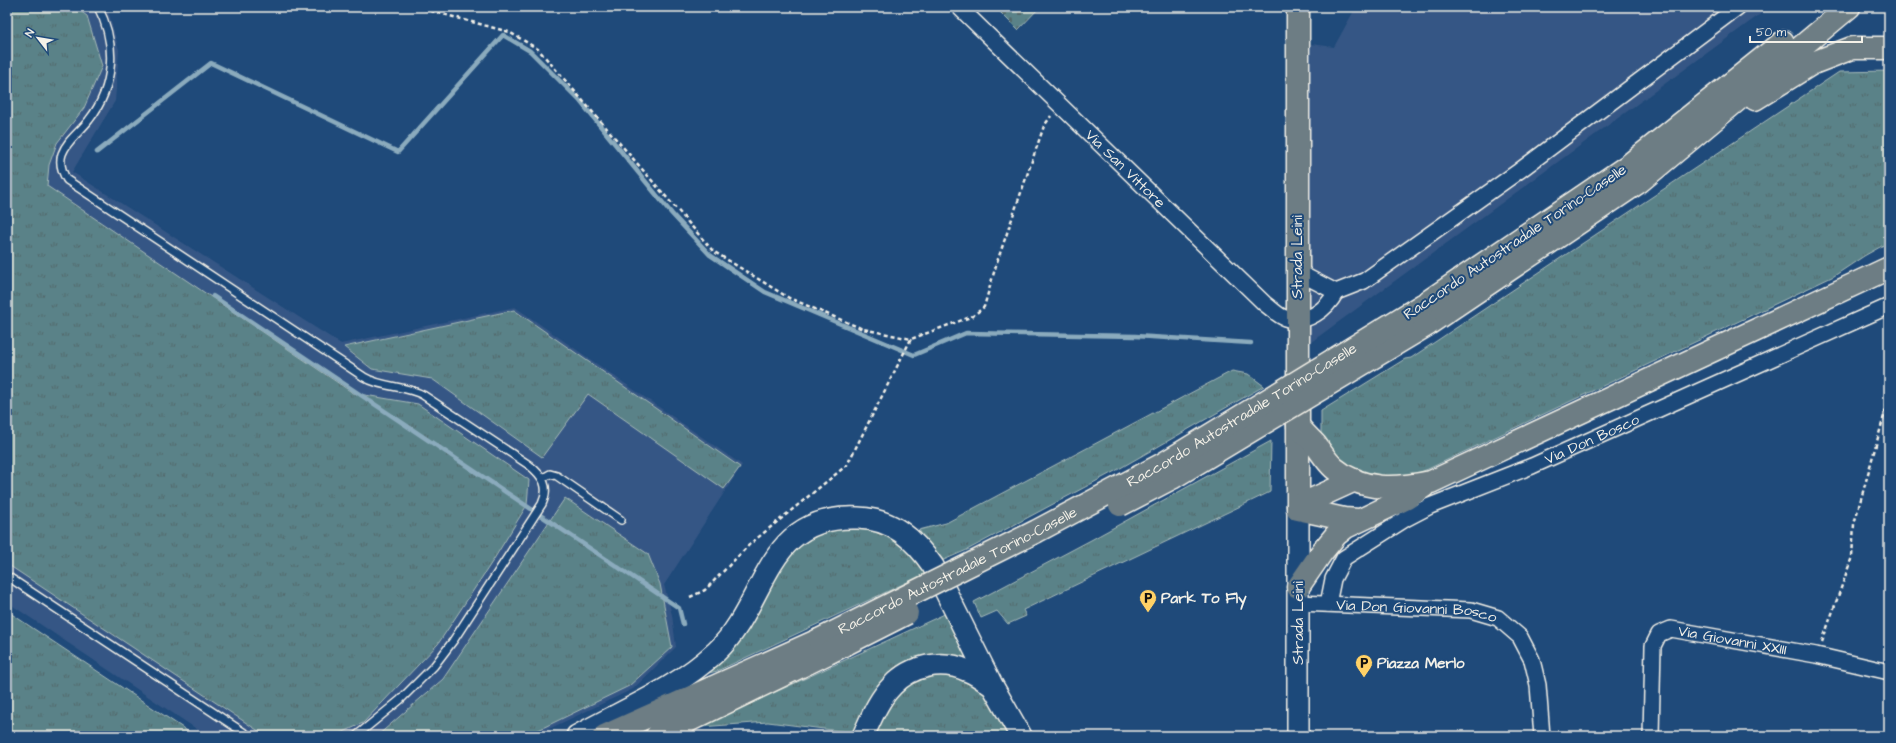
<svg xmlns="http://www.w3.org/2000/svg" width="1896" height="743" font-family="'Architects Daughter',sans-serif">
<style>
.built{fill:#365785}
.grass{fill:url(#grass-tufts);stroke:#a7bab8}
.cemetery{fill:url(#cemetery-stones);stroke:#a7bab8}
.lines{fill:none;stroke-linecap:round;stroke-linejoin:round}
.stream{stroke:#8babbd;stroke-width:4.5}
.service-casing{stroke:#f4f1e8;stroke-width:10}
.minor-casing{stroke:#f4f1e8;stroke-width:18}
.secondary-casing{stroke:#f4f1e8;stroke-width:24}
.primary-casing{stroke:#f4f1e8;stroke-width:25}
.motorway-casing{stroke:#f4f1e8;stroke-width:25}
.path{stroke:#f4f1e8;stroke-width:2.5;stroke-dasharray:4 3;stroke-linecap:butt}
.service{stroke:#1f4a7a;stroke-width:7}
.minor{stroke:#1f4a7a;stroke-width:15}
.secondary{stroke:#1f4a7a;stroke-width:21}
.primary{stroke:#6d7d84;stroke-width:22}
.motorway{stroke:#6d7d84;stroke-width:22}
.motorway-bridge-casing{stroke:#f4f1e8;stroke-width:25;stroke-linecap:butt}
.motorway-bridge{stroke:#6d7d84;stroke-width:22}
.labels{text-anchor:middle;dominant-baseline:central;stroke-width:4;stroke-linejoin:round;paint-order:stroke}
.street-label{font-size:15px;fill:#f4f1e8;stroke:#1f4a7a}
.poi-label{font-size:15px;font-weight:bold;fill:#f4f1e8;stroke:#1f4a7a;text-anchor:start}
</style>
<defs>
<pattern id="grass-tufts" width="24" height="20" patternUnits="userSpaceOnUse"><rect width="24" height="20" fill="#5a8288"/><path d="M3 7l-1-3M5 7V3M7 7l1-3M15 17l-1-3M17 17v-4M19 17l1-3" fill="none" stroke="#52686a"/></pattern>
<pattern id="cemetery-stones" width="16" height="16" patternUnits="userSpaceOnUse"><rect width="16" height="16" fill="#5a8288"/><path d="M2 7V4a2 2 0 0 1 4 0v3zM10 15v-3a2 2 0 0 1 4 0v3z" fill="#52686a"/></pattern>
</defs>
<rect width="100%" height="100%" fill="#1f4a7a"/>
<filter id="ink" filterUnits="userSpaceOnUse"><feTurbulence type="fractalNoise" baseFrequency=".025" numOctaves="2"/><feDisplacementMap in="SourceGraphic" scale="8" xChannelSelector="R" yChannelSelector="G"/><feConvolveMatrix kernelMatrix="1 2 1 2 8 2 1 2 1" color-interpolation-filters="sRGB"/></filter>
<g filter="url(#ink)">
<path class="built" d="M 7,7 L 104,7 L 109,14 L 119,50 L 115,101 L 72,172 L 341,344 L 515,307 L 742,465 L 664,585 L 672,615 L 676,647 L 633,689 L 534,736 L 207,736 L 7,602 Z
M 1356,7 L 1770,7 L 1307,345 L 1311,44 L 1334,47 Z"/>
<path class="grass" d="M 7,7 L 75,7 L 87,16 L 102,66 L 84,108 L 57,143 L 49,165 L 47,186 L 353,393 L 418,404 L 529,480 L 527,505 L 494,559 L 438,644 L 363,723 L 335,736 L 266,736 L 7,564 Z
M 1889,71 L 1889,242 L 1864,256 L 1834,276 L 1428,469 L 1398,481 L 1356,476 L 1321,440 L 1321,411 L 1405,359 L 1411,358 L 1839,72 Z
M 514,310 L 740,467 L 724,489 L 588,394 L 542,457 L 432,379 L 372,369 L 344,347 Z
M 1232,371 L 1248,374 L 1264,386 L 1117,470 L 967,550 L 939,562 L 919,530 L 946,523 Z
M 1271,441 L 1270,492 L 1023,610 L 1026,616 L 1008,624 L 997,611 L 981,618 L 974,602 L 1091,540 Z
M 565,498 L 648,554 L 660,584 L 672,647 L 629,686 L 526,736 L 377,736 L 443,679 Z
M 856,525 L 886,531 L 908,545 L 929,572 L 717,671 L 705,674 L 776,570 L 800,542 L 824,529 Z
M 7,611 L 195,736 L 7,736 Z
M 949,612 L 975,665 L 925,659 L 856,733 L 768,722 L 700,727 Z
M 950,670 L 986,690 L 1014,736 L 874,736 L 872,726 L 906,679 Z"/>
<path class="cemetery" d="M 995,7 L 1040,7 L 1018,30 Z"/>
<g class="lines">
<path class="stream" d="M 97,152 L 211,63 L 398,152 L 503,35 L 530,51 L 580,101 L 672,214 L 710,255 L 765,292 L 914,355 L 966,333 L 1135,336 L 1251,343
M 213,296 L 679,608 L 683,624"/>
<defs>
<path id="service" d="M 98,7 C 117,43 115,87 89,120 C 80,132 67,140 62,154 C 59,163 62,172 67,180 L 364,377 C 382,388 405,385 423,395 L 529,465 C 543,476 550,487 542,504 L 453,641 L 434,666 L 400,700 L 356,736
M 543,478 L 550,474 L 557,476 L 621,520
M 7,576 L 249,736"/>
<g id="minor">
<path id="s1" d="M 959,7 L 1265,304 C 1271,308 1278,316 1285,318 C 1306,326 1327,309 1336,292"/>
<path d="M 1297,266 L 1307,277 L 1336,292 L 1364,281 L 1519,171 L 1738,7"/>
<path id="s2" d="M 1298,603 L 1471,610 L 1498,618 L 1520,637 L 1532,660 L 1538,685 L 1542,736"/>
<path id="s3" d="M 1328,604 L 1333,579 L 1344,558 L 1407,518 L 1430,506 L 1532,466 L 1889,306"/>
<path id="s4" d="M 1651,736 L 1653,646 L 1659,634 L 1671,629 L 1816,655 L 1889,672"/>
</g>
<path id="secondary" d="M 1298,509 L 1298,736
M 577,736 C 625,709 675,690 716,652 C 769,602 763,514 858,518 C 893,519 914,539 933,566 L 992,685 L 1021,736
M 863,736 C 871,719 878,700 892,686 C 911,665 942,659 968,671 C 976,674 984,680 991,685"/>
<path id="primary" d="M 1298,7 L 1298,506"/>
<path id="motorway" d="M 1755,99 L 1813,63 L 1852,48 L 1889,48
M 1423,305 L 1629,165 L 1783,42
M 1427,325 L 1639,182 L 1849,7
M 1298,426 C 1303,432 1309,438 1315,444 C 1321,452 1326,461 1334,468 C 1362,492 1397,489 1431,482 L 1889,268
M 1298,506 L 1355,480
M 1298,509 L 1344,519 L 1359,520
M 1298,587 L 1322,552 L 1336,535 L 1346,527 L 1407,498 L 1423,487
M 604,736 L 819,640
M 657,736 L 828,653"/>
</defs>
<use href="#service" class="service-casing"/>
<use href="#minor" class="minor-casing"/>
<use href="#secondary" class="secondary-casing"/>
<use href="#primary" class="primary-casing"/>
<use href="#motorway" class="motorway-casing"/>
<path class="path" d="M 417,7 L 509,32 L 538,49 L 713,251 L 789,298 L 863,329 L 911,339 L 973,316 L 984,307 L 997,262 L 1044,126 L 1051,116
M 690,597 L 705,590 L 750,544 L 847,465 L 911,339
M 1822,642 L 1852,557 L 1854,524 L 1889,398"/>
<use href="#service" class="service"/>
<use href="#minor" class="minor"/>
<use href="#secondary" class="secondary"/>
<use href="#primary" class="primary"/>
<use href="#motorway" class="motorway"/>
<defs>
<g id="motorway-bridge">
<path d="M 1120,505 L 1172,478 L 1427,325"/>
<path id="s5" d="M 819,640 L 1037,531 L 1163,464 L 1423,305"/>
<path d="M 828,653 L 907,613"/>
</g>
</defs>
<use href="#motorway-bridge" class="motorway-bridge-casing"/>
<use href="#motorway-bridge" class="motorway-bridge"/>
</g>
</g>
<defs>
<symbol id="parking-pin" viewBox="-11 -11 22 30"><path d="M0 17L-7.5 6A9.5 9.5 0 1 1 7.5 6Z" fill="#ffd166" stroke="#1f4a7a"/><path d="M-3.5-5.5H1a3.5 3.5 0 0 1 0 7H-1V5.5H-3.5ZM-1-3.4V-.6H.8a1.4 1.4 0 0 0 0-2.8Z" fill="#111"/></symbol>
</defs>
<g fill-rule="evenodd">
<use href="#parking-pin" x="1138" y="588" width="20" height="27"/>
<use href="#parking-pin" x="1354" y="653" width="20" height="27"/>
</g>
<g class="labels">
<g class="street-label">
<text stroke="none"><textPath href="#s1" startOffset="232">Via San Vittore</textPath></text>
<text transform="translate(1515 242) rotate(-34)">Raccordo Autostradale Torino-Caselle</text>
<text transform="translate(1297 257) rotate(-90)">Strada Leinì</text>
<text stroke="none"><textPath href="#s5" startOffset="479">Raccordo Autostradale Torino-Caselle</textPath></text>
<text stroke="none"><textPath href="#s3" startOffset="325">Via Don Bosco</textPath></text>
<text stroke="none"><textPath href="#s5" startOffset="155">Raccordo Autostradale Torino-Caselle</textPath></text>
<text stroke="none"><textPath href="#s2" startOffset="119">Via Don Giovanni Bosco</textPath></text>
<text transform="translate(1298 623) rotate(-90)">Strada Leinì</text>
<text stroke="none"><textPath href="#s4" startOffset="179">Via Giovanni XXIII</textPath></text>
</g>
<g class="poi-label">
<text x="1161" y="598">Park To Fly</text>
<text x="1377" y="663">Piazza Merlo</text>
</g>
</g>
<rect width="1896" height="743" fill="none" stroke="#1f4a7a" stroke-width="24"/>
<rect x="12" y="12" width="1872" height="719" fill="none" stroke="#f4f1e8" stroke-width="1.5" filter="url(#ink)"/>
<g transform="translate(38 38) rotate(301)" stroke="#1f4a7a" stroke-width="3" paint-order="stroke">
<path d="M0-3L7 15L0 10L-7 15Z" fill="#f4f1e8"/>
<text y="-6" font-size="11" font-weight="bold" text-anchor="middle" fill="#f4f1e8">N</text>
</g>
<path d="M1750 36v6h112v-6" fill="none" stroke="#f4f1e8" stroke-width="2"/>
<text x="1756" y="36" font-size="12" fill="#f4f1e8" stroke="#1f4a7a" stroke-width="3" paint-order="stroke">50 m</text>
</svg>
